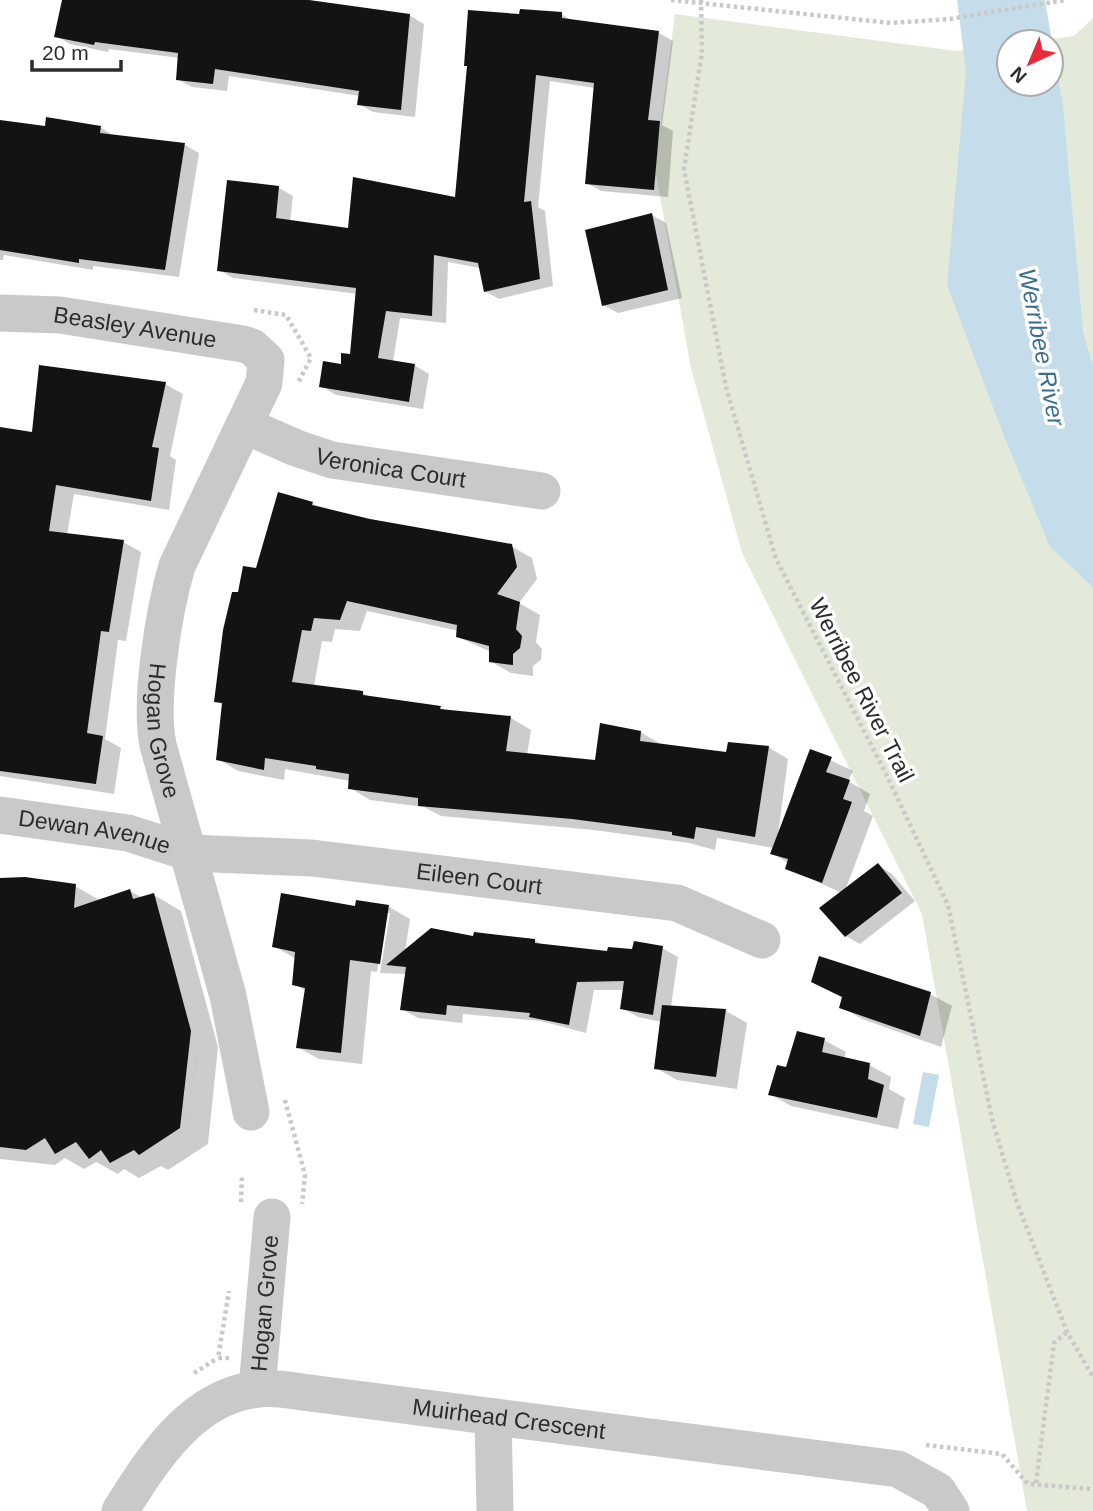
<svg xmlns="http://www.w3.org/2000/svg" width="1093" height="1511" font-family="Helvetica,sans-serif">
<style>
.green{fill:#e3ead9}
.water{fill:#c5dceb;fill-rule:evenodd}
.shadow{fill:#0003}
.building{fill:#131313}
.lines{fill:none;stroke-linecap:round;stroke-linejoin:round}
.path{stroke:#c9c9c9;stroke-width:4.5;stroke-dasharray:3.5 3.5;stroke-linecap:butt}
.minor{stroke:#c9c9c9;stroke-width:37}
.labels{text-anchor:middle;dominant-baseline:central;stroke-width:7;stroke-linejoin:round;paint-order:stroke}
.street-label{font-size:23px;fill:#2c2c2c;stroke:#fff}
.water-label{font-size:24px;font-style:italic;fill:#3a6e8f;stroke:#fff}
</style>
<rect width="100%" height="100%" fill="#fff"/>
<path class="green" d="M 675,14 L 957,51 L 1009,44 L 1009,84 L 1051,84 L 1051,42 L 1030,42 L 1074,36 L 1093,18 L 1093,1511 L 1027,1511 L 922,914 L 742,553 L 691,368 L 655,168 Z"/>
<path class="water" d="M 957,0 L 1045,0 L 1063,106 L 1083,332 L 1093,366 L 1093,587 L 1050,547 L 1004,436 L 947,285 L 966,71 ZM 1051,42 L 1051,84 L 1009,84 L 1009,42 Z
M 923,1072 L 939,1075 L 929,1127 L 913,1124 Z"/>
<path class="shadow" d="M 63,0 L 291,0 L 409,15 L 424,24 L 415,117 L 373,112 L 359,104 L 360,96 L 229,76 L 227,91 L 192,87 L 177,79 L 180,58 L 109,49 L 108,52 L 70,44 L 56,36 Z
M 561,14 L 575,22 L 659,33 L 673,41 L 662,125 L 673,131 L 668,197 L 601,191 L 587,183 L 595,88 L 550,81 L 538,207 L 545,211 L 553,286 L 499,299 L 485,291 L 480,268 L 448,262 L 446,323 L 400,318 L 393,362 L 414,365 L 429,374 L 423,409 L 336,395 L 321,386 L 352,356 L 358,294 L 233,278 L 219,270 L 279,188 L 293,196 L 290,222 L 350,230 L 457,200 L 521,16 Z
M 0,122 L 46,128 L 100,127 L 114,136 L 185,145 L 199,153 L 179,277 L 93,266 L 93,270 L 4,255 L 3,260 L 0,260 Z
M 652,215 L 666,223 L 682,298 L 618,313 L 603,305 Z
M 165,384 L 183,394 L 170,456 L 176,460 L 169,510 L 74,494 L 67,535 L 123,542 L 141,552 L 126,641 L 118,640 L 105,739 L 121,748 L 114,794 L 0,776 L 0,448 Z
M 279,494 L 369,521 L 511,546 L 532,558 L 537,579 L 519,603 L 540,615 L 536,642 L 542,649 L 541,660 L 533,666 L 533,676 L 511,673 L 490,661 L 491,652 L 458,637 L 459,631 L 367,611 L 360,631 L 335,629 L 332,642 L 322,641 L 314,686 L 363,693 L 372,698 L 440,708 L 447,711 L 511,718 L 531,730 L 527,755 L 596,762 L 640,732 L 661,744 L 728,754 L 768,747 L 788,759 L 778,835 L 811,751 L 853,771 L 848,781 L 870,794 L 864,811 L 873,816 L 845,891 L 878,865 L 892,874 L 915,901 L 860,944 L 846,936 L 842,893 L 787,868 L 788,863 L 772,853 L 774,848 L 717,838 L 715,850 L 689,843 L 594,830 L 441,816 L 424,807 L 370,800 L 350,788 L 350,781 L 285,769 L 284,780 L 238,771 L 218,759 L 224,705 L 216,701 L 240,594 L 257,570 Z
M 0,879 L 75,886 L 101,901 L 130,891 L 143,898 L 154,895 L 181,911 L 218,1047 L 208,1144 L 168,1170 L 161,1166 L 139,1178 L 124,1169 L 118,1174 L 96,1162 L 84,1169 L 65,1158 L 55,1165 L 0,1159 Z
M 358,902 L 389,907 L 410,919 L 405,952 L 475,938 L 535,940 L 544,946 L 609,953 L 662,948 L 678,957 L 671,1007 L 726,1011 L 747,1023 L 737,1089 L 677,1080 L 656,1068 L 662,1022 L 638,1017 L 622,1008 L 624,990 L 594,990 L 586,1033 L 541,1021 L 463,1014 L 462,1023 L 418,1018 L 402,1009 L 407,974 L 380,973 L 390,913 L 386,913 L 377,972 L 371,971 L 362,1064 L 319,1059 L 297,1047 L 306,991 L 294,984 L 296,959 L 274,946 L 357,908 Z
M 813,981 L 930,994 L 952,1006 L 941,1047 L 862,1019 L 841,1007 L 844,998 Z
M 824,1040 L 846,1052 L 844,1059 L 869,1065 L 891,1077 L 889,1089 L 905,1098 L 898,1129 L 791,1106 L 770,1094 Z"/>
<path class="building" d="M 62,0 L 309,0 L 410,14 L 401,110 L 357,105 L 359,91 L 215,69 L 213,84 L 176,80 L 178,53 L 95,42 L 94,45 L 54,37 Z
M 520,9 L 562,12 L 562,18 L 659,31 L 648,120 L 660,121 L 654,190 L 585,184 L 594,83 L 536,75 L 524,202 L 531,201 L 540,279 L 484,292 L 478,263 L 434,255 L 432,316 L 386,311 L 378,358 L 415,364 L 409,402 L 319,387 L 323,361 L 341,364 L 341,353 L 350,354 L 356,288 L 217,271 L 227,180 L 279,186 L 276,218 L 348,228 L 353,177 L 455,197 L 467,66 L 464,66 L 468,10 L 519,14 Z
M 46,117 L 101,126 L 100,133 L 185,143 L 165,270 L 79,259 L 79,263 L 0,250 L 0,120 L 45,126 Z
M 652,213 L 668,290 L 602,306 L 585,230 Z
M 39,365 L 166,382 L 152,447 L 159,448 L 151,501 L 56,485 L 49,531 L 124,540 L 109,632 L 101,631 L 87,733 L 103,736 L 96,784 L 0,771 L 0,427 L 32,432 Z
M 278,492 L 313,502 L 312,505 L 370,519 L 512,544 L 517,567 L 497,594 L 520,602 L 516,629 L 522,636 L 520,648 L 513,654 L 513,665 L 489,662 L 489,646 L 456,637 L 457,625 L 347,601 L 340,620 L 314,618 L 311,631 L 302,630 L 292,682 L 363,691 L 363,695 L 441,706 L 440,709 L 511,716 L 506,751 L 595,760 L 600,723 L 641,731 L 640,741 L 726,752 L 728,742 L 769,746 L 755,837 L 696,827 L 694,839 L 672,835 L 672,832 L 572,819 L 418,806 L 418,798 L 348,789 L 349,774 L 316,769 L 316,766 L 265,758 L 264,770 L 216,760 L 222,703 L 214,702 L 223,630 L 232,592 L 238,592 L 243,566 L 256,568 Z
M 810,749 L 832,757 L 826,772 L 850,780 L 843,799 L 852,802 L 822,883 L 785,869 L 788,859 L 770,854 Z
M 878,863 L 902,893 L 845,937 L 819,908 Z
M 25,877 L 76,884 L 74,908 L 130,889 L 133,899 L 154,893 L 191,1031 L 180,1128 L 139,1155 L 134,1150 L 110,1163 L 101,1150 L 89,1159 L 76,1142 L 55,1154 L 45,1138 L 26,1150 L 0,1147 L 0,878 Z
M 281,893 L 355,906 L 356,900 L 389,905 L 380,964 L 350,960 L 341,1053 L 296,1048 L 305,988 L 292,985 L 295,952 L 272,947 Z
M 431,928 L 473,936 L 474,932 L 535,939 L 535,943 L 607,951 L 608,947 L 632,949 L 634,941 L 663,946 L 653,1015 L 620,1009 L 624,981 L 577,982 L 569,1025 L 529,1017 L 530,1013 L 447,1005 L 446,1015 L 400,1010 L 406,967 L 386,965 Z
M 819,956 L 931,992 L 920,1036 L 839,1008 L 842,997 L 811,982 Z
M 662,1005 L 726,1009 L 716,1077 L 654,1069 Z
M 797,1031 L 825,1038 L 822,1052 L 870,1063 L 868,1079 L 884,1085 L 877,1118 L 768,1095 L 777,1065 L 786,1067 Z"/>
<g class="lines">
<path class="path" d="M 671,0 L 891,23 L 950,19 L 1065,0
M 701,0 L 702,52 L 684,169 L 726,387 L 776,559 L 887,776 L 948,905 L 992,1119 L 1016,1200 L 1067,1332 L 1093,1377
M 254,310 L 286,315 L 311,358 L 298,383
M 285,1100 L 305,1175 L 302,1204
M 188,1122 L 200,1032
M 241,1202 L 242,1174
M 229,1358 L 218,1358 L 229,1291
M 194,1373 L 218,1358
M 926,1445 L 1002,1454 L 1028,1484 L 1093,1489
M 1036,1483 L 1054,1343 L 1067,1332"/>
<g class="minor">
<path id="s1" d="M 0,313 L 60,315 L 243,344 L 252,347 L 266,360 L 264,383 L 177,566 C 164,610 149,700 158,745 L 228,996 L 251,1112"/>
<path id="s2" d="M 244,425 L 296,448 L 332,460 L 542,491"/>
<path id="s3" d="M 0,815 L 128,833 L 190,853 L 312,858 L 677,903 L 762,940"/>
<path id="s4" d="M 257,1389 L 272,1217"/>
<path d="M 493,1417 L 495,1511"/>
<path id="s5" d="M 120,1511 C 152,1460 192,1395 259,1389 C 273,1387 288,1390 302,1392 L 898,1469 L 938,1491 L 951,1511"/>
</g>
</g>
<g class="labels">
<g class="street-label">
<text stroke="none"><textPath href="#s1" startOffset="136">Beasley Avenue</textPath></text>
<text stroke="none"><textPath href="#s2" startOffset="154">Veronica Court</textPath></text>
<text transform="translate(862 690) rotate(63)">Werribee River Trail</text>
<text stroke="none"><textPath href="#s1" startOffset="667">Hogan Grove</textPath></text>
<text stroke="none"><textPath href="#s3" startOffset="96">Dewan Avenue</textPath></text>
<text stroke="none"><textPath href="#s3" startOffset="485">Eileen Court</textPath></text>
<text stroke="none"><textPath href="#s4" startOffset="86">Hogan Grove</textPath></text>
<text stroke="none"><textPath href="#s5" startOffset="444">Muirhead Crescent</textPath></text>
</g>
<g class="water-label">
<text transform="translate(1042 347) rotate(79)">Werribee River</text>
</g>
</g>
<g transform="translate(1030 63) rotate(224)"><circle r="33" fill="#ffffff" stroke="#ababab" stroke-width="2"/>
<path d="M0-5L12 26L0 18L-12 26Z" fill="#e72b39"/>
<text y="-10" font-size="19" font-weight="bold" text-anchor="middle" fill="#2c2c2c">N</text>
</g>
<path d="M32 60v10h89v-10" fill="none" stroke="#2c2c2c" stroke-width="3.5"/>
<text x="42" y="60" font-size="21" fill="#2c2c2c" stroke="#ffffff" stroke-width="5" paint-order="stroke">20 m</text>
</svg>
